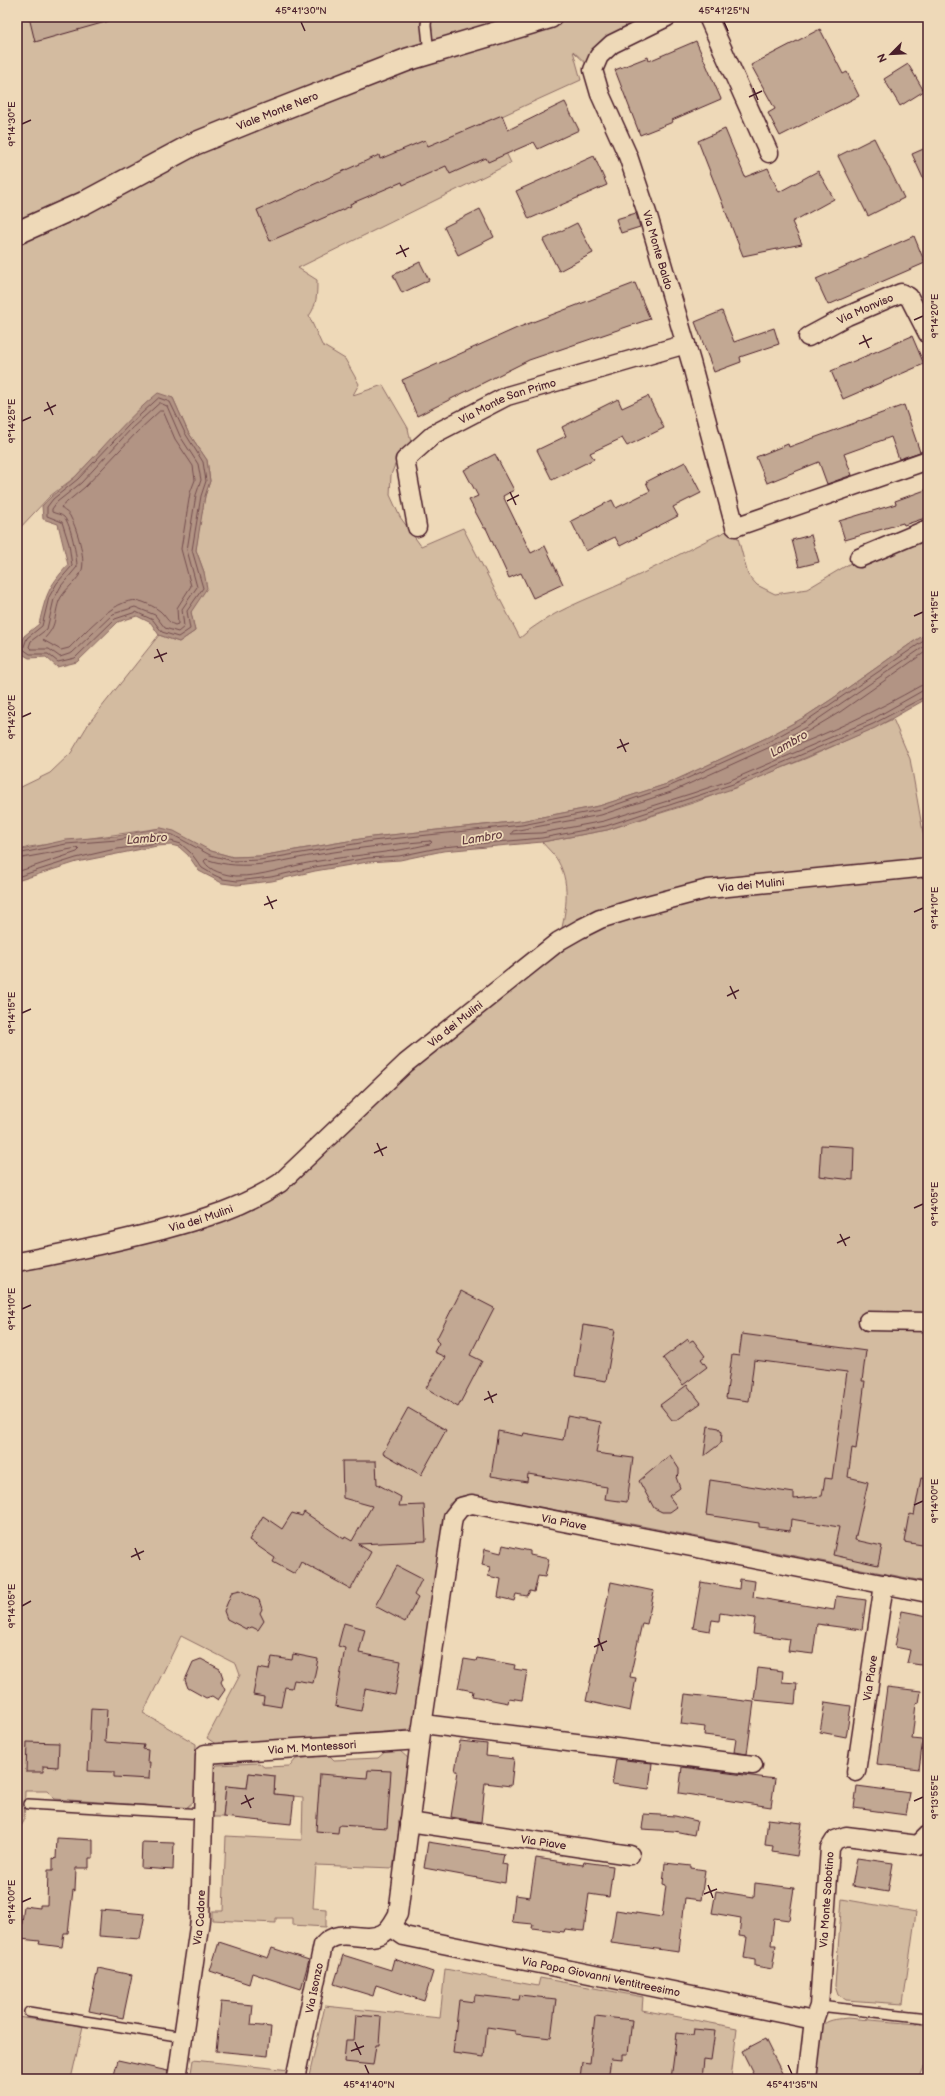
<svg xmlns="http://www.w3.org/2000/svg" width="945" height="2096" font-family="'Balsamiq Sans',sans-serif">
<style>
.green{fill:#d3bba0;stroke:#8e6d66}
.water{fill:#b29484;stroke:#886560}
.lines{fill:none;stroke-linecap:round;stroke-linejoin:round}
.shore{stroke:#744e4f;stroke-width:1}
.building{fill:#c2a893;stroke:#4a1f2b}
.lane-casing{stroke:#4a1f2b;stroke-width:12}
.street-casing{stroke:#4a1f2b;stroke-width:21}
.secondary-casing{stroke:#4a1f2b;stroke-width:25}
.lane{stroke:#eed9b8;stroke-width:9}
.street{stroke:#eed9b8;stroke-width:18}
.secondary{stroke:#eed9b8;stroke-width:22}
.ticks{fill:none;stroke:#4a1f2b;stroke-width:1.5}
.labels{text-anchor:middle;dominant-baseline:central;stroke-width:3.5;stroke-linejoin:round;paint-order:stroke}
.street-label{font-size:11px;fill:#4a1f2b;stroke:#eed9b8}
.water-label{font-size:12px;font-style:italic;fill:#643c41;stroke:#eed9b8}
.neatline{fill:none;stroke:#4a1f2b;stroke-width:1.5}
.ticks-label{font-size:10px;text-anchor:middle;fill:#4a1f2b}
</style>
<rect width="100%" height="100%" fill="#eed9b8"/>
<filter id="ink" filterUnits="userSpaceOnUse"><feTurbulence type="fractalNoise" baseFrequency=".025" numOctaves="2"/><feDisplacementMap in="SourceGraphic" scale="8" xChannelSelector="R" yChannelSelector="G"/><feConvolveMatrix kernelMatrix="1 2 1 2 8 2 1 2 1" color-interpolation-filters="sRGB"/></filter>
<g filter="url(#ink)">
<path class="green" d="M 17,17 L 530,17 L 17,223 Z
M 550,17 L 667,17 L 641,29 L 593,70 L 573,51 L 581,80 L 491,121 L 511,163 L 298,268 L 317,280 C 317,294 317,305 309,316 L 322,345 L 345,359 L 359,384 L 353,395 L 383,385 L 408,428 L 411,443 L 398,457 L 391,475 L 390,495 L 400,517 L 421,546 L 463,528 L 520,638 C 548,612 589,599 623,583 C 661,565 697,544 735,527 L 748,575 L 757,585 L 775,594 L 807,589 L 859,558 L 928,529 L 928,633 L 913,642 L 832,699 L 803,718 L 766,738 L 667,784 L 599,806 L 521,821 L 372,837 L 260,856 L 233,857 L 211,851 L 161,828 L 29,847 L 17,851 L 17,789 L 50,773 L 71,753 L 89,723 L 159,635 L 179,642 L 195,631 L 191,612 L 204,572 L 196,550 L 198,534 L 205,496 L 210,481 L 207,460 L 188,432 L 173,398 L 137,412 L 75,477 L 50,496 L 17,531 L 17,233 L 194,144 Z
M 893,719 L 910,759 L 928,860 L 928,1582 L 606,1519 L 467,1495 L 459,1497 L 449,1504 L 419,1722 L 409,1730 L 217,1745 L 207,1738 L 240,1675 L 236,1664 L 181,1636 L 143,1713 L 196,1744 L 194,1801 L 186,1808 L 55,1799 L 47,1791 L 25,1791 L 24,1821 L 17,1833 L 17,1262 L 257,1198 L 559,941 C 565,915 572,886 558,861 C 554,854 547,848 542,842 L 607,830 L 696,802 L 807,758 Z
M 399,1750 L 410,1760 L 393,1868 L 316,1865 L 313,1908 L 326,1909 L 326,1927 L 292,1925 L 292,1918 L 276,1918 L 276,1923 L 212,1920 L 212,1911 L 223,1911 L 226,1836 L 302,1840 L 303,1797 L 274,1794 L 275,1776 L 249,1773 L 247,1788 L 226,1786 L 223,1817 L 210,1817 L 212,1771 L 217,1765 L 259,1763 L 264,1767 L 290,1766 L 296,1759 L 329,1755 L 334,1760 L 378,1758 L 386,1751 Z
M 842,1899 L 916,1912 L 903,2004 L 846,2000 L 838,1994 L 835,1985 Z
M 445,1969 L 538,1986 L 540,1978 L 643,1997 L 642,2010 L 737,2028 L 731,2079 L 313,2079 L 313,2077 L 309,2076 L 325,2006 L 440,2018 Z
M 17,2017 L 83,2026 L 71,2079 L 17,2079 Z
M 848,2018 L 928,2025 L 928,2058 L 919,2079 L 812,2079 C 814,2065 813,2033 824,2024 C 830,2019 840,2019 848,2018 Z
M 193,2060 L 290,2070 L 289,2079 L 190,2079 Z"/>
<path class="water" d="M 158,393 L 173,398 L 188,432 L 207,460 L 210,481 L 205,496 L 196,550 L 204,572 L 207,588 L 191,612 L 195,631 L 179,642 L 159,635 L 151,623 L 137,616 L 118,622 L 77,662 L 57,667 L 46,657 L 29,658 L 17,651 L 24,636 L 39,624 C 46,595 48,587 68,565 L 58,524 L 43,519 L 42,506 C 52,494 65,487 76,476 C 103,448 128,417 158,393 Z
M 928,633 L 928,698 L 875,728 L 735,788 L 607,830 L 542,842 L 443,851 L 400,860 L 368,862 L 315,871 L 272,881 L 237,885 L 222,883 L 199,871 L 188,855 L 179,847 L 171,845 L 157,846 L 77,862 L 17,881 L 17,851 L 66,840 L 117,836 L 161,828 L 174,831 L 211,851 L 233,857 L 260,856 L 372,837 L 521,821 L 599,806 L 667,784 L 766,738 L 803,718 L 832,699 L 913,642 Z"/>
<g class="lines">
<path class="shore" d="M 159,398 L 170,402 L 185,433 L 203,462 L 206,481 L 201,496 L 192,550 L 203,588 L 187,611 L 190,629 L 178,637 L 162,632 L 153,620 L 136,612 L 115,619 L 75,658 L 58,662 L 48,654 L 30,654 L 23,649 L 27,638 L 42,626 L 49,597 L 57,583 L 72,566 L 69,544 L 62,522 L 47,516 L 47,507 L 53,499 L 78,479 L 129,425 Z
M 160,403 L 167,406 L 180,436 L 198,464 L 201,480 L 196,495 L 187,550 L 197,587 L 182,609 L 184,627 L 178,632 L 165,628 L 155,615 L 135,607 L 113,614 L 72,653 L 60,657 L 49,649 L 31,649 L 29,647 L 31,641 L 47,629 L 54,599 L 61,586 L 77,567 C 77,557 71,524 64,517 C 61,514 56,514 52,512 L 52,509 L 57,502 L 81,483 L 132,428 Z
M 160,411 L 163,411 L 175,439 L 193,466 L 195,480 L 190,493 L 181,549 L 191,586 L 177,608 L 178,624 L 175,625 C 167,622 166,616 160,611 C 155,607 148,604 143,602 C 119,592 85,633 69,648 L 61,650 L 43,640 C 58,625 53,619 59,601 C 64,590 74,584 80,574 C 88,564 77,529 71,518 C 69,512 63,511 61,507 L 85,487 L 137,432 Z
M 928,644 L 808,726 L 770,747 L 671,792 L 601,815 L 513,831 L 511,834 L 541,833 L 604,821 L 693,793 L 731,780 L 871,720 L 922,691 L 928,690
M 928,650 L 840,712 L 780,748 L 780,750 L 782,751 C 829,733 876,711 920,686 L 928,684
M 430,841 L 432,842 L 430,844 C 392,853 352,855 313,862 C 288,866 262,877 236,876 C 225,875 209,871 204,861 L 206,859 C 244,873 282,860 321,854 C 357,848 393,844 430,841 Z
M 17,854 L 66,844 L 117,840 L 161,832 L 173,835 L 210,855 L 233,861 L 260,860 L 372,841 L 522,825 L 600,810 L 668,787 L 768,742 L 806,721 L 928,638
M 17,859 L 77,848 L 79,850 L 77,852 L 17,872
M 17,877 L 76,858 L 111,850 L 171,841 L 181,844 L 191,853 L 202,868 L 214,875 L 223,879 L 237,881 L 271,877 L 315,867 L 368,858 L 399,856 L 443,847 L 542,838 L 606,826 L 733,784 L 873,724 L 928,695"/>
</g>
<path class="building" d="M 29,17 L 109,17 L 109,21 L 35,42 Z
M 820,29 L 843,74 L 847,72 L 859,96 L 780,136 L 768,113 L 775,109 L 751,65 Z
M 696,41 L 721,99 L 672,120 L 673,122 L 640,135 L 615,70 L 648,57 L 649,61 Z
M 908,64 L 924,91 L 900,106 L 884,79 Z
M 565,102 L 579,130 L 538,149 L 534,142 L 488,162 L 486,158 L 450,174 L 446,166 L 403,185 L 402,182 L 350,204 L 351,206 L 270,241 L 257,210 L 379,155 L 380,159 L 425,140 L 428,146 L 502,115 L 508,130 Z
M 725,129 L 745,177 L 768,168 L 779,192 L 818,171 L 834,199 L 792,222 L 802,244 L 743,256 L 698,141 Z
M 874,138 L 904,198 L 868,216 L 838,156 Z
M 928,147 L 928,189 L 912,154 Z
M 594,156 L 607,185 L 529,219 L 516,191 Z
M 480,209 L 494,237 L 458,255 L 444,227 Z
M 636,213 L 640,227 L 621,233 L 616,219 Z
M 577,223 L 593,253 L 559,271 L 543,240 Z
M 914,236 L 925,263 L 828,305 L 816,279 Z
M 420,262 L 429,280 L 402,293 L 393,275 Z
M 635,283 L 650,319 L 529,360 L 417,416 L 402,380 L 517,328 Z
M 722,311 L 734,342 L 774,328 L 779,344 L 740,357 L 741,362 L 714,372 L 695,322 Z
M 912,336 L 924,364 L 843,399 L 831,371 Z
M 648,396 L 664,428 L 627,446 L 622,438 L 590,453 L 594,459 L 552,480 L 537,450 L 566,436 L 562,427 L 618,399 L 622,408 Z
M 904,405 L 920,452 L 899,459 L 891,437 L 844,454 L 852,475 L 827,484 L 819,462 L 767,483 L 756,457 L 788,444 L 789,447 Z
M 495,454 L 514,490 L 503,496 L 531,553 L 545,546 L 563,584 L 533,598 L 521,573 L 509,578 L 486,528 L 484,528 L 469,500 L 478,496 L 464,470 Z
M 685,462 L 701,493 L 673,507 L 678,516 L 620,546 L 615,537 L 586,551 L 571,521 L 612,500 L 616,508 L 650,491 L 646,482 Z
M 928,489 L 928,517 L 904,525 L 903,523 L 845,540 L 839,521 L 896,504 L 895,501 Z
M 811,535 L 819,562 L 799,567 L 792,540 Z
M 821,1145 L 854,1147 L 853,1180 L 819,1176 Z
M 461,1291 L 494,1308 L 470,1355 L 482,1361 L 458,1407 L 426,1388 L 445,1357 L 434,1352 L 439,1343 L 436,1340 Z
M 583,1325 L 615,1330 L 606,1381 L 575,1376 Z
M 742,1334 L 866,1351 L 862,1381 L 865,1381 L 856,1449 L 852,1448 L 848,1477 L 868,1482 L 855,1540 L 882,1546 L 878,1565 L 833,1555 L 839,1527 L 791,1519 L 790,1531 L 759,1527 L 759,1523 L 706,1515 L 710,1480 L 794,1493 L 794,1499 L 822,1496 L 825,1478 L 832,1479 L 847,1372 L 754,1360 L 749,1401 L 726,1398 L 732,1355 L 739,1356 Z
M 688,1339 L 689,1342 L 693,1340 L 705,1356 L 701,1359 L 707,1367 L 683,1385 L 663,1358 Z
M 687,1385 L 701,1403 L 677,1420 L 672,1420 L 660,1405 Z
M 408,1408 L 446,1430 L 421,1475 L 383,1453 Z
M 567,1416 L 601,1422 L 596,1453 L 633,1458 L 627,1502 L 605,1499 L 607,1487 L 528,1474 L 527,1482 L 491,1476 L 498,1431 L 523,1436 L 524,1433 L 563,1440 Z
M 708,1426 L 719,1428 L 722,1432 L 721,1443 L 704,1456 Z
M 670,1455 L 679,1469 L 679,1474 L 676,1477 L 680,1488 L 669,1496 L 677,1507 L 670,1512 L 662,1512 L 654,1508 L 639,1481 Z
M 342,1461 L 376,1461 L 377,1484 L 401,1497 L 399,1506 L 424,1505 L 426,1541 L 358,1544 L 371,1552 L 351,1589 L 301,1562 L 295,1574 L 273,1562 L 275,1558 L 249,1540 L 263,1516 L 282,1529 L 292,1513 L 302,1516 L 304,1512 L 344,1539 L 345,1537 L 352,1541 L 372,1506 L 343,1498 Z
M 921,1478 L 928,1479 L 928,1546 L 904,1542 L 909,1514 L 914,1515 Z
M 503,1545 L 530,1551 L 530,1555 L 549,1559 L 545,1577 L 538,1576 L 534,1592 L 530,1591 L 527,1596 L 516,1594 L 514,1601 L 498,1597 L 501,1579 L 488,1576 L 490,1567 L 482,1565 L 485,1549 L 501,1553 Z
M 397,1566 L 422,1579 L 414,1595 L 418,1598 L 405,1622 L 375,1606 Z
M 740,1579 L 755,1581 L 753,1597 L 834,1610 L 836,1596 L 866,1600 L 862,1630 L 817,1624 L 813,1654 L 788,1651 L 790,1639 L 753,1634 L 755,1618 L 720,1613 L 719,1621 L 712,1620 L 710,1631 L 693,1628 L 701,1582 L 739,1589 Z
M 611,1582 L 654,1591 L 647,1624 L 642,1623 L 630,1677 L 636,1678 L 630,1711 L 586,1701 Z
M 240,1590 L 259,1600 L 262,1609 L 260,1613 L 264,1621 L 258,1630 L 252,1627 L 246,1629 L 227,1619 L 224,1611 L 232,1592 Z
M 902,1611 L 928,1616 L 928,1666 L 907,1663 L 910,1650 L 895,1647 Z
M 344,1623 L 365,1629 L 359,1653 L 401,1661 L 395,1695 L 365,1689 L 361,1711 L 335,1706 L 345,1648 L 338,1646 Z
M 293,1654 L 318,1659 L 313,1683 L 294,1680 L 292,1688 L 285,1687 L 281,1707 L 263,1704 L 264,1697 L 253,1695 L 258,1668 L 269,1670 L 272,1657 L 292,1660 Z
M 477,1658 L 515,1665 L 514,1669 L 527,1671 L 522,1700 L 509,1698 L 508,1703 L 472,1696 L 473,1691 L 458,1688 L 464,1659 L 476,1661 Z
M 201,1659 L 220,1669 L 223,1678 L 221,1682 L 225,1690 L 218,1700 L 212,1696 L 206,1698 L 188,1688 L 185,1680 L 193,1662 Z
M 758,1668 L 783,1671 L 782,1682 L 797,1683 L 795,1704 L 754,1700 Z
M 887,1687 L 921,1691 L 919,1703 L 916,1704 L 912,1739 L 923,1740 L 919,1769 L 877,1764 Z
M 685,1694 L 754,1702 L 747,1754 L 734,1752 L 736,1739 L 704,1735 L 705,1727 L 681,1724 Z
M 825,1702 L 851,1706 L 846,1737 L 820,1732 Z
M 91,1708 L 107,1709 L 105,1742 L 144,1745 L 143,1749 L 148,1750 L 147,1762 L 150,1762 L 149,1779 L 114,1777 L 114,1772 L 88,1771 Z
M 460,1741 L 487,1744 L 486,1756 L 514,1759 L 511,1786 L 485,1783 L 481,1822 L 451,1817 L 458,1771 L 455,1771 Z
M 27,1742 L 59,1743 L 58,1767 L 43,1766 L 43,1772 L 26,1772 Z
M 616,1759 L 652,1763 L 649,1789 L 612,1784 Z
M 682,1767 L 775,1779 L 771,1807 L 679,1793 Z
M 368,1770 L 391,1771 L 387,1828 L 339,1825 L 338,1833 L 316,1831 L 320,1774 L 367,1778 Z
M 249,1773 L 275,1776 L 274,1794 L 294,1796 L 291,1824 L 223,1817 L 226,1786 L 247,1788 Z
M 857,1786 L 910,1793 L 906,1815 L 854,1808 Z
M 644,1814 L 675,1816 L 697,1821 L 694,1835 L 674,1831 L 642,1829 Z
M 768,1819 L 802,1823 L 797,1856 L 772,1852 L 773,1846 L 765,1845 Z
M 57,1838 L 93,1840 L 93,1858 L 89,1858 L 89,1868 L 76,1868 L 75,1891 L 73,1890 L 68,1933 L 64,1933 L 62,1947 L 39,1944 L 40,1941 L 20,1939 L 24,1906 L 40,1908 L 40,1905 L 47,1905 L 48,1870 L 53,1870 L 53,1858 L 56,1859 Z
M 142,1842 L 174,1843 L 173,1870 L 141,1868 Z
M 428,1842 L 504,1854 L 502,1864 L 507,1865 L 505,1883 L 424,1868 Z
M 536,1858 L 583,1865 L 584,1862 L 613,1866 L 609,1897 L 589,1894 L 584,1931 L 565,1929 L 564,1932 L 532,1928 L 533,1924 L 512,1922 L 515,1895 L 530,1897 Z
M 857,1858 L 893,1863 L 888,1892 L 852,1886 Z
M 665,1863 L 691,1866 L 691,1868 L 705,1870 L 701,1900 L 685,1898 L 679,1952 L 611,1943 L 616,1910 L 662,1917 L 666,1885 L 663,1884 Z
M 755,1883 L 794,1888 L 789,1920 L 774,1918 L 771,1945 L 776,1945 L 772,1969 L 755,1966 L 755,1960 L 744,1958 L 747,1937 L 739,1936 L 741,1918 L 712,1913 L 716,1891 L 754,1897 Z
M 101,1910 L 145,1914 L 140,1939 L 99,1936 Z
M 219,1942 L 268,1958 L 272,1948 L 309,1960 L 301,1989 L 252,1973 L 249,1984 L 210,1971 Z
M 343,1955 L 391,1970 L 394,1959 L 433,1972 L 424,2001 L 376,1985 L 373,1996 L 334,1984 Z
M 98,1968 L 132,1975 L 123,2018 L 89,2011 Z
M 475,1995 L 519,2000 L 520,1995 L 556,1999 L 551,2038 L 515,2034 L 515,2031 L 487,2027 L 484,2057 L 453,2053 L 459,2000 L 474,2002 Z
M 221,2002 L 253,2005 L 251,2025 L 271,2027 L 268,2056 L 216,2051 Z
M 356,2015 L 381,2017 L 379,2045 L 376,2045 L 373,2065 L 344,2062 L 346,2040 L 354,2040 Z
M 595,2016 L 632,2020 L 628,2054 L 623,2054 L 623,2060 L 611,2059 L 608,2079 L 580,2079 L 582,2062 L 590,2063 Z
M 694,2029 L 715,2031 L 711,2060 L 704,2059 L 702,2079 L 671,2079 L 677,2033 L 693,2035 Z
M 765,2039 L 785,2079 L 756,2079 L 742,2051 Z
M 118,2060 L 168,2071 L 167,2079 L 113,2079 Z"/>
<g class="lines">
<defs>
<path id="lane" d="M 427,17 L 426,25 L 429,53
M 28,1804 L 203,1814
M 819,2006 L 928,2018
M 29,2012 L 183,2037"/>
<g id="street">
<path id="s1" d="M 667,17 L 612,44 L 599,56 L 593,70 L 600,94 L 628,156 L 648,216 L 691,362 L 735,527 L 928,460"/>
<path d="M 708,17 L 769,153"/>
<path id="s2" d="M 808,337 L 847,316 L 901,293 L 909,297 L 928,334"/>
<path id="s3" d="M 417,527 L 405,460 L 434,434 L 507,396 L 686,344"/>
<path d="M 859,558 L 928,529"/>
<path id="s4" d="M 17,1262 C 66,1253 114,1242 162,1230 C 206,1218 242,1208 280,1183 L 406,1063 L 559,941 L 580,929 L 600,919 L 636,908 L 708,889 L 928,867"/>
<path d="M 868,1321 L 928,1322"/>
<path d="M 423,1724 L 753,1765"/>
<path id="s5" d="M 856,1772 L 884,1584"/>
<path id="s6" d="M 409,1822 L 630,1855"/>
<path id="s7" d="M 391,1927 L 404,1936 L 814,2020"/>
<path id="s8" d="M 177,2079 L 200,1920 L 205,1754 L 420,1740"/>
<path id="s9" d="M 295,2079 L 323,1945 C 341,1925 361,1944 382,1934 C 390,1930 394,1921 398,1914 L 420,1740 L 453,1517 L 461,1507 L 472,1504 L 928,1593"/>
<path id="s10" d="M 807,2079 L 814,2020 L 819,2006 L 830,1848 L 835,1840 L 846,1836 L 918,1845 L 928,1835"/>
</g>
<g id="secondary">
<path id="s11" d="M 17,233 L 84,203 L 194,144 L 258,118 L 409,59 L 550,17"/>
</g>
</defs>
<use href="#lane" class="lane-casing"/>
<use href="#street" class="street-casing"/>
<use href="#secondary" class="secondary-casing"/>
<use href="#lane" class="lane"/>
<use href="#street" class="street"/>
<use href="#secondary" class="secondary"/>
</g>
</g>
<path class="ticks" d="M 301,22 L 305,31M 724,22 L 728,31M 753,88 L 758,100M 749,97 L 762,91M 22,124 L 31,120M 400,245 L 406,257M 396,254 L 409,248M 914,320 L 923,316M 863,335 L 869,348M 859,344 L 872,338M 47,402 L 53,415M 44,411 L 56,405M 22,421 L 31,417M 510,492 L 516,505M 507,501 L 519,495M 914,616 L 923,612M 157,649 L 163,662M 154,658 L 167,653M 22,717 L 31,713M 620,739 L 626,752M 617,748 L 629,743M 267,896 L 273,909M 264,905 L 277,900M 914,912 L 923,908M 730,986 L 736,999M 727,996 L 739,990M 22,1013 L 31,1009M 377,1143 L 383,1156M 374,1153 L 387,1147M 914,1208 L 923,1204M 840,1234 L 846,1246M 837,1243 L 850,1237M 22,1309 L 31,1305M 488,1391 L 493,1403M 484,1400 L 497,1394M 914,1505 L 923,1501M 135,1548 L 140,1560M 131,1557 L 144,1551M 22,1606 L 31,1601M 598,1638 L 603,1651M 594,1647 L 607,1641M 245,1795 L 251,1808M 914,1801 L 923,1797M 241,1804 L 254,1798M 708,1885 L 713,1898M 704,1894 L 717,1889M 22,1902 L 31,1898M 355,2042 L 361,2055M 351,2051 L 364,2046M 365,2065 L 369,2074M 788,2065 L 792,2074"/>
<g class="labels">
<g class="street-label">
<text stroke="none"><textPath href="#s11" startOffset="288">Viale Monte Nero</textPath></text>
<text stroke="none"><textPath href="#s1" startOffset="286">Via Monte Baldo</textPath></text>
<text stroke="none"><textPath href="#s2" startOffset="64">Via Monviso</textPath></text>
<text stroke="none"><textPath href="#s3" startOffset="188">Via Monte San Primo</textPath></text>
<text stroke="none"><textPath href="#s4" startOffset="848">Via dei Mulini</textPath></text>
<text stroke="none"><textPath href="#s4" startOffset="513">Via dei Mulini</textPath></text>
<text stroke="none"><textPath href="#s4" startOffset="189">Via dei Mulini</textPath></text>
<text stroke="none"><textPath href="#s9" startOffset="744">Via Piave</textPath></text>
<text stroke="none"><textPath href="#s5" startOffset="95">Via Piave</textPath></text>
<text stroke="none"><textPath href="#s8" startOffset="434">Via M. Montessori</textPath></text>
<text stroke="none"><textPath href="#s6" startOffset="136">Via Piave</textPath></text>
<text stroke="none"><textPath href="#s10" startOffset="181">Via Monte Sabotino</textPath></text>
<text stroke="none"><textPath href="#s8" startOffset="163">Via Cadore</textPath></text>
<text stroke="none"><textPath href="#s7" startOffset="217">Via Papa Giovanni Ventitreesimo</textPath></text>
<text stroke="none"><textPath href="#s9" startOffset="93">Via Isonzo</textPath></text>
</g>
<g class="water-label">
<text transform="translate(789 744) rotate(-30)">Lambro</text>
<text transform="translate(482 838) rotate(-9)">Lambro</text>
<text transform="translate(147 839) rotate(-4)">Lambro</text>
</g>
</g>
<rect width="945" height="2096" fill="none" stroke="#eed9b8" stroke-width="44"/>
<g transform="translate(891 54) rotate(246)" stroke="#eed9b8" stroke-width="3" paint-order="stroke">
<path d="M0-3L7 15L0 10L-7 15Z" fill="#4a1f2b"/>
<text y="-6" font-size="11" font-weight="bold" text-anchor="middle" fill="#4a1f2b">N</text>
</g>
<rect x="22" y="22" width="901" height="2052" class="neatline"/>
<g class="ticks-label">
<text x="301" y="14">45°41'30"N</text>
<text x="724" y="14">45°41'25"N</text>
<text transform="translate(11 124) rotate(-90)" y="4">9°14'30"E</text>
<text transform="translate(934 316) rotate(-90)" y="4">9°14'20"E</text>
<text transform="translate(11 421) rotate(-90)" y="4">9°14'25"E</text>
<text transform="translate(934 612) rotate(-90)" y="4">9°14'15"E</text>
<text transform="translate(11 717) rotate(-90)" y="4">9°14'20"E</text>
<text transform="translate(934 908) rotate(-90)" y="4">9°14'10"E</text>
<text transform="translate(11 1013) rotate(-90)" y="4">9°14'15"E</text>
<text transform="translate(934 1204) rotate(-90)" y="4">9°14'05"E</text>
<text transform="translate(11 1309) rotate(-90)" y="4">9°14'10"E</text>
<text transform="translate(934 1501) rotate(-90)" y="4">9°14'00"E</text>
<text transform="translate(11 1606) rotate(-90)" y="4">9°14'05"E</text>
<text transform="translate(934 1797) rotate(-90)" y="4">9°13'55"E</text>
<text transform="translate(11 1902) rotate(-90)" y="4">9°14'00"E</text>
<text x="369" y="2088">45°41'40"N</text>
<text x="792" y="2088">45°41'35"N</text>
</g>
</svg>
